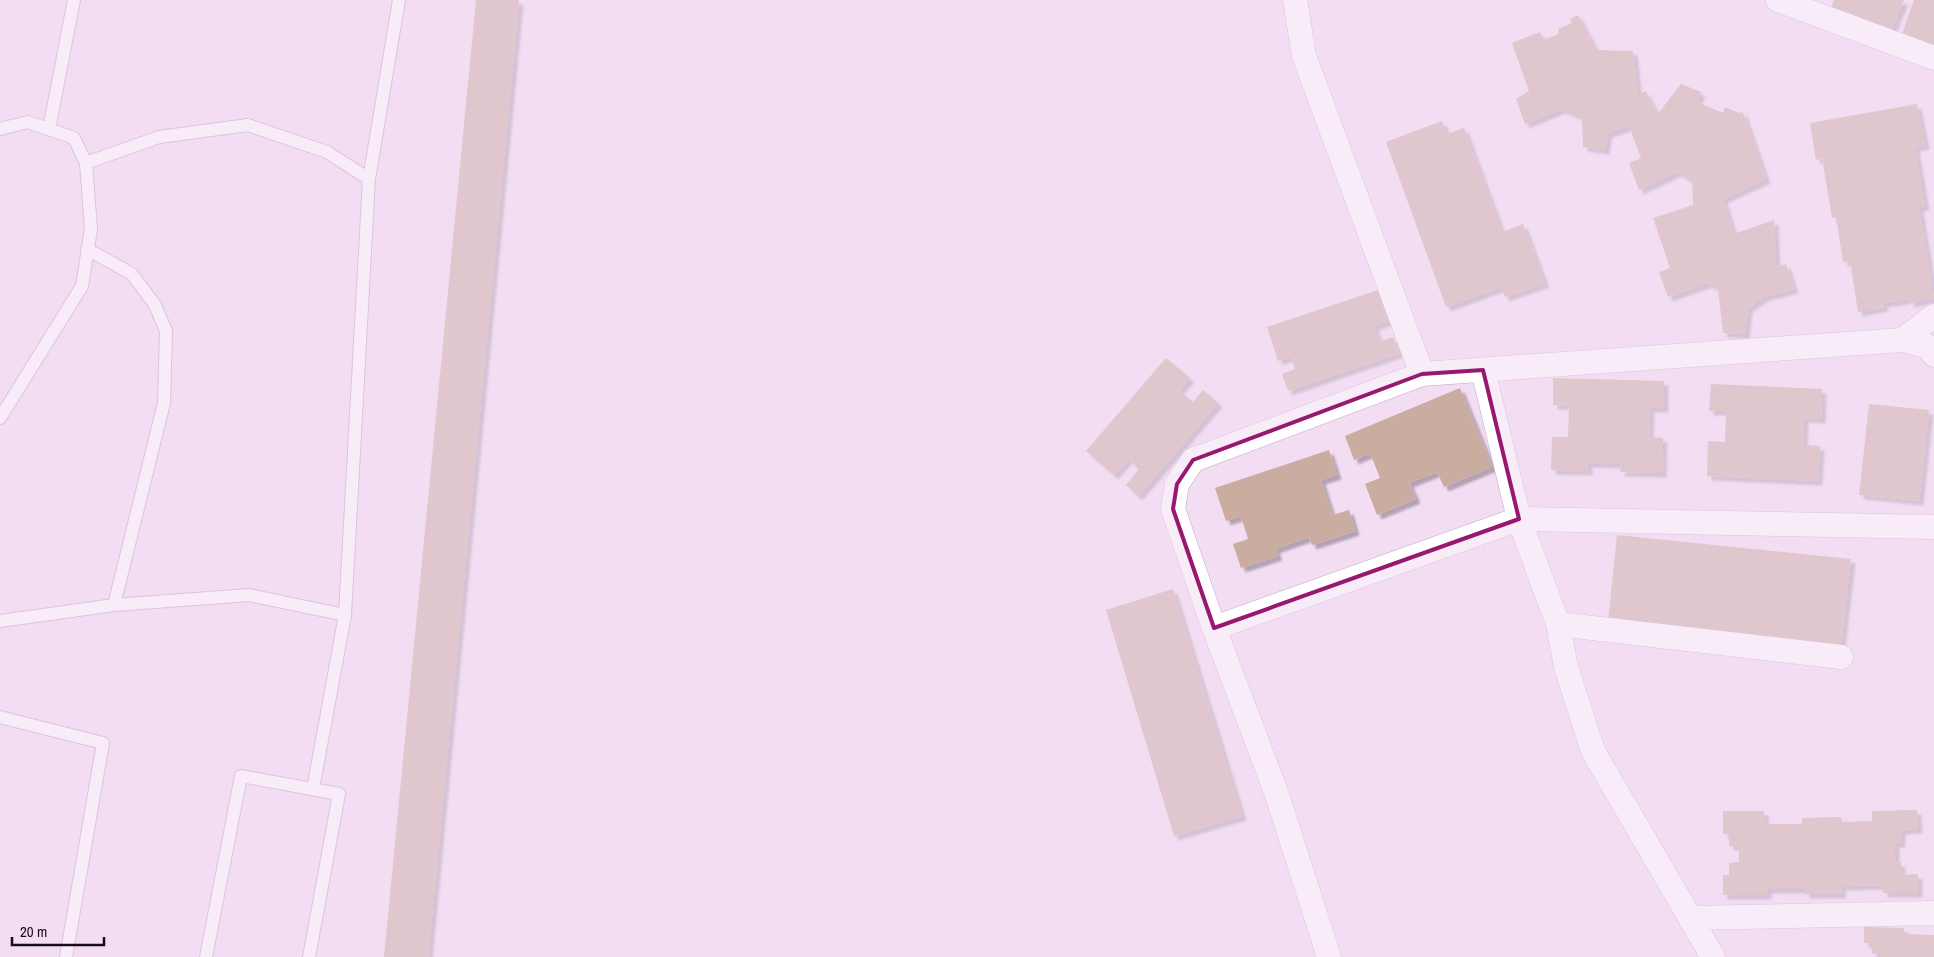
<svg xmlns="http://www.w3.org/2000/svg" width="1934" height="957" font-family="'Archivo Narrow',sans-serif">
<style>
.building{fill:#caaca0;filter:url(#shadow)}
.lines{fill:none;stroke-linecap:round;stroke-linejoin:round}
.service-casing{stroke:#bea9be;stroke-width:14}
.minor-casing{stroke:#bea9be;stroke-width:25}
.service{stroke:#fff;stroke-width:12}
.minor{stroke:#fff;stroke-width:24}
.marked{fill:none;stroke:#98186f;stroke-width:4;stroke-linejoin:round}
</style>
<defs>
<filter id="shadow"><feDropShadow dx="4.5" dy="4.5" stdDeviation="1" flood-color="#0004"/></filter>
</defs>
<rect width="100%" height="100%" fill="#f3ddf3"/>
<path class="building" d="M 476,0 L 519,0 L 428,957 L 384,957 Z
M 1834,0 L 1904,0 L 1890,33 L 1831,8 Z
M 1914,0 L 1934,0 L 1934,48 L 1901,37 Z
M 1578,15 L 1596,50 L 1633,51 L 1638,95 L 1646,91 L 1657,115 L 1681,84 L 1701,92 L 1697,102 L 1723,113 L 1725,107 L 1741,114 L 1742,110 L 1766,179 L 1723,199 L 1734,234 L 1774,220 L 1776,267 L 1786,264 L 1794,289 L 1763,297 L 1748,308 L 1745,334 L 1723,333 L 1718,289 L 1708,283 L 1668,297 L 1659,272 L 1670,268 L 1653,218 L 1693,205 L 1692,181 L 1677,172 L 1639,190 L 1629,163 L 1641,158 L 1629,126 L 1608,133 L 1605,150 L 1583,147 L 1582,117 L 1561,109 L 1525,124 L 1516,99 L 1529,91 L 1512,43 L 1540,32 L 1543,40 L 1559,34 L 1558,29 L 1572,23 L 1570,19 Z
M 1917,104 L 1925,145 L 1915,147 L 1925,206 L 1919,207 L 1934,298 L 1910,303 L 1910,299 L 1883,303 L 1884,307 L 1858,312 L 1850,261 L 1843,262 L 1836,217 L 1832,218 L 1822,158 L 1816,160 L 1810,123 Z
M 1442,121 L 1447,134 L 1464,128 L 1502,232 L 1523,224 L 1545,283 L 1505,297 L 1501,287 L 1446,307 L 1386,142 Z
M 1378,290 L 1388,321 L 1374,326 L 1379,342 L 1393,337 L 1399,353 L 1288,391 L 1282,374 L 1295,369 L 1291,356 L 1278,361 L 1267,327 Z
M 1166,358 L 1190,378 L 1179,390 L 1193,402 L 1203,390 L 1218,403 L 1138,496 L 1126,485 L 1139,469 L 1128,459 L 1114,475 L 1086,451 Z
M 1553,378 L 1664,381 L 1664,408 L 1650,408 L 1649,437 L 1663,438 L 1662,473 L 1620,472 L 1621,464 L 1588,463 L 1588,471 L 1551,470 L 1552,437 L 1568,437 L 1569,406 L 1553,405 Z
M 1711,384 L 1822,389 L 1821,419 L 1804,418 L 1803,445 L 1820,446 L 1818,481 L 1707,476 L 1708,441 L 1725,442 L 1726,411 L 1709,411 Z
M 1460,388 L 1492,467 L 1444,487 L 1437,472 L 1409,483 L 1416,499 L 1377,515 L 1365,484 L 1380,478 L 1370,453 L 1354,460 L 1345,436 Z
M 1869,404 L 1929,410 L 1919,501 L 1859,495 Z
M 1329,450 L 1337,475 L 1321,480 L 1332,515 L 1349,510 L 1355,531 L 1312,545 L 1309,537 L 1275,549 L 1278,556 L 1241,568 L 1233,544 L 1248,539 L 1241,516 L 1226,521 L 1215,488 Z
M 1617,535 L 1851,559 L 1841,644 L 1608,621 Z
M 1173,589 L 1242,816 L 1174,836 L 1106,610 Z
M 1917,810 L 1918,829 L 1901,830 L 1901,843 L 1895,843 L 1895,863 L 1901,862 L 1901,875 L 1918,874 L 1918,893 L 1883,893 L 1883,885 L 1842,886 L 1841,894 L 1805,894 L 1805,889 L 1767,889 L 1767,895 L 1723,895 L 1723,875 L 1729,875 L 1729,863 L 1739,862 L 1739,846 L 1729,846 L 1729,834 L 1723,834 L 1723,811 L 1764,811 L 1765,824 L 1802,824 L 1802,818 L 1841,817 L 1842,822 L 1872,821 L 1872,811 Z
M 1864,927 L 1904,928 L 1904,934 L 1934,935 L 1934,957 L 1880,957 L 1880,954 L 1872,954 L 1872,943 L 1864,943 Z"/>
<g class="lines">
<defs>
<path id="service" d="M 0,129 L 28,122 L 74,138 L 86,163 L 91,229 L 82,286 L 0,418
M 49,129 L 74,0
M 86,163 L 159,137 L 248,125 L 327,152 L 369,179
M 87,249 L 132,274 L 155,305 L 166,331 L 164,403 L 114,605
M 0,621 L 114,605 L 249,595 L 345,615
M 0,717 L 103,743 L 66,957
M 313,789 L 345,615 L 369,179 L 399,0
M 206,957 L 241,776 L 339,794 L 309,957"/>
<path id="minor" d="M 1295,0 L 1304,56 L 1422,374
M 1778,0 L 1934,58
M 1902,340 L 1934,316
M 1483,370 L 1519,519 L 1558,624 L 1566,667 L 1593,751 L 1713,957
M 1558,624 L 1841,657
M 1214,628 L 1519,519 L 1934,527
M 1690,918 L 1934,913
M 1329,957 L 1276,792 L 1214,628 L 1173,509 L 1177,484 L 1193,460 L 1422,374 L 1902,340 L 1927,346 L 1934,355"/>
</defs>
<use href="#service" class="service-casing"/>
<use href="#minor" class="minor-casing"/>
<use href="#service" class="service"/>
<use href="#minor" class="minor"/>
</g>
<path d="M0 0H1934V957H0ZM 1483,370 L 1519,519 L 1214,628 L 1173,509 L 1177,484 L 1193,460 L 1422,374 Z" fill="#f3ddf3" fill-opacity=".55" fill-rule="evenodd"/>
<path class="marked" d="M 1483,370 L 1519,519 L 1214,628 L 1173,509 L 1177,484 L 1193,460 L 1422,374 Z"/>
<path d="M12 937v8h92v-8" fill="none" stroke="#160e16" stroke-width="2.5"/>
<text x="20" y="937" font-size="15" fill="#160e16" stroke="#f3ddf3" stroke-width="4" paint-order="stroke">20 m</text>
</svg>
